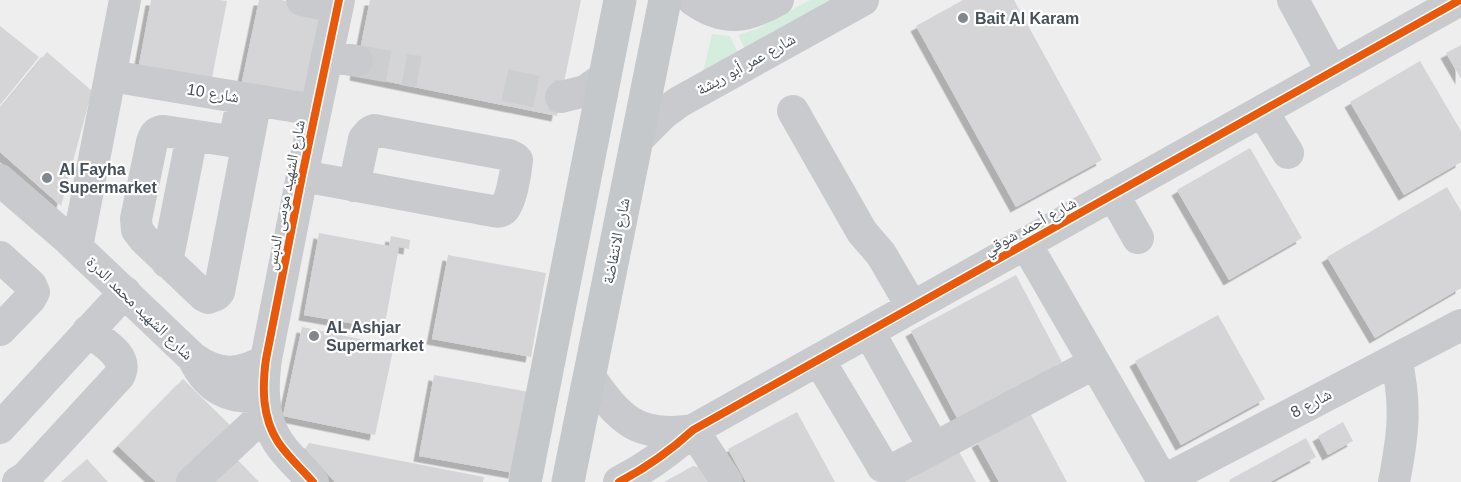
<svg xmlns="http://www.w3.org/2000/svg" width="1461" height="482" font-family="Arial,'Noto Naskh Arabic',sans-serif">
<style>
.green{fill:#d4edde}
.building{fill:#d5d5d7;filter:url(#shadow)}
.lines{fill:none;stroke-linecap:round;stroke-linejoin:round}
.minor-tunnel{stroke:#cdced0;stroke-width:32;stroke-dasharray:32 16;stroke-linecap:butt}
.minor{stroke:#c8cacd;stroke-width:32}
.major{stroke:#c4c8cb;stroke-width:33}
.cycleway-casing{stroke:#fff;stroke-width:11}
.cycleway{stroke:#e8590c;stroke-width:8}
.poi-dot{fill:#81878e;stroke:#fff;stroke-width:2}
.labels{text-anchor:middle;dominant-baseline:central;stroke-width:4.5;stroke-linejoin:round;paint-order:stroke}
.poi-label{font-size:16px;font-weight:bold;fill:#46505a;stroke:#fff;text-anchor:start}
.street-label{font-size:16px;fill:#46505a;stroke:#fff}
</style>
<defs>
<filter id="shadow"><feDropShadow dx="-5.5" dy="5.5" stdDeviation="0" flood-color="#0004"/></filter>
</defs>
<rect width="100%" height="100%" fill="#efeeee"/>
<path class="green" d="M 810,0 L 837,0 L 746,51 L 738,35 L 759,28 Z
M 712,34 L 730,36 L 739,55 L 703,72 Z"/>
<path class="building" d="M 151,0 L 219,0 L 227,1 L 211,83 L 138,70 Z
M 259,0 L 281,0 L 331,11 L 313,106 L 240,91 Z
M 370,0 L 581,0 L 557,116 L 355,75 Z
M 963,0 L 1014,0 L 1102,160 L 1016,207 L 916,26 Z
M 0,26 L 39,57 L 0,105 Z
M 1461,45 L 1461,79 L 1446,53 Z
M 47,52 L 92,91 L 61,206 L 0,152 L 0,109 Z
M 1420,61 L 1461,131 L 1461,162 L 1404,195 L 1350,102 Z
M 1250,148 L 1302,238 L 1229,280 L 1177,190 Z
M 1447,187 L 1461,211 L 1461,288 L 1375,338 L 1327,257 Z
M 319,233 L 389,246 L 391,236 L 410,240 L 409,249 L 399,247 L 384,329 L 304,315 Z
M 448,255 L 546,273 L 531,357 L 432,339 Z
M 1016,275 L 1062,362 L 957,418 L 911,331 Z
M 1218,315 L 1265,399 L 1181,445 L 1135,361 Z
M 302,327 L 394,346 L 375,435 L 283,416 Z
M 434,375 L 529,392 L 514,473 L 419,456 Z
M 183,379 L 235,430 L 184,482 L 156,482 L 118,446 Z
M 797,412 L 835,482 L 746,482 L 728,449 Z
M 1030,413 L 1067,482 L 999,482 L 977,442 Z
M 1343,422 L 1353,441 L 1328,455 L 1318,436 Z
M 1306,438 L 1316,457 L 1270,482 L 1230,482 L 1229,480 Z
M 309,443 L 484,477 L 483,482 L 335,482 L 305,449 Z
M 957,448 L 976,482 L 905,482 L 903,479 Z
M 232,454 L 259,482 L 201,482 Z
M 87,459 L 108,482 L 61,482 Z
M 693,466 L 703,468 L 709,482 L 664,482 Z"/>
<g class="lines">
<path class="minor-tunnel" d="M 357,61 L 419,72
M 505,85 L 561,97"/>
<path class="minor" d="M 302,0 L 337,7
M 693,0 C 724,22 746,18 778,0
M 1293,0 L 1332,72
M 327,56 L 357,61
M 111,76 L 315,110
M 561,97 L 585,91 L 605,77
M 243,98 L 235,136 L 230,141 L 164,131 C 157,131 154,135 152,142 L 136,219 L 137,230 L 144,239 L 204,296 L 208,298 L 216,295 L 219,292 L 256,100
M 793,111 L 862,232 L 881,254 L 912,307
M 1262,111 L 1288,153
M 637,140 L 664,113 L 679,102 L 863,0
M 302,176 C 365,187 429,200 493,211 C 498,212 499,213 503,210 C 511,204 516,171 517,160 L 515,158 L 509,155 L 374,130 L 370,132 L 364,139 L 354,186
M 0,180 L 68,239 L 193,358 C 208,389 229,400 263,396
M 1113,194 L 1138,238
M 1026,244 L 1163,481
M 77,247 L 125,0
M 0,257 L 31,285 L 34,292 L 30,299 L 0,330
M 167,262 L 192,136
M 869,332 L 934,448
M 193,358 C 218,376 241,376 266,359
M 819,360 L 880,462 L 882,466 L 890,469 L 898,467 L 1095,363
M 589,376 C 619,419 637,439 693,430
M 0,428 L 125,292
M 693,430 L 727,482
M 18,482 L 26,477 L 119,376 C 130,356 102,342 88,331
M 192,482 L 266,413
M 313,482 C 302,469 288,457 278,442 C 262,417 262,388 266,359 L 302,176 L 339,0
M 619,482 C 646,468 670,451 693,430 L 1460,0
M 1161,482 L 1461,325
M 1394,482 C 1403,436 1407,405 1396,359"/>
<path class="major" d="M 525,482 L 620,0
M 568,482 L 665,0"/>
<defs>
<path id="cycleway" d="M 313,482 C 302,469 288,457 278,442 C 262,417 262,388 266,359 L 302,176 L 339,0
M 619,482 C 646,468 670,451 693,430 L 1460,0"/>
</defs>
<use href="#cycleway" class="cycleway-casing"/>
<use href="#cycleway" class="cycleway"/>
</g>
<g class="poi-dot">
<circle cx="963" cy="18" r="6"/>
<circle cx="47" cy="178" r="6"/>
<circle cx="314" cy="336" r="6"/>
</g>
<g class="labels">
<g class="poi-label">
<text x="975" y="18">Bait Al Karam</text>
<text x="59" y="169">Al Fayha<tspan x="59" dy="18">Supermarket</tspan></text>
<text x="326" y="327">AL Ashjar<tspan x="326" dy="18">Supermarket</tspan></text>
</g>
<g class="street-label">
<text transform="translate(746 64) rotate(-29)">شارع عمر أبو ريشة</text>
<text transform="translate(213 93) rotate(9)">شارع 10</text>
<text transform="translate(285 195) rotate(-79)">شارع الشهيد موسى الدبس</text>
<text transform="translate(1030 226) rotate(-29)">شارع أحمد شوقي</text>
<text transform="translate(616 241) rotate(-79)">شارع الانتفاضة</text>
<text transform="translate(140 308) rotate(44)">شارع الشهيد محمد الدرة</text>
<text transform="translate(1311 403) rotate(-28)">شارع 8</text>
</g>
</g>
</svg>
